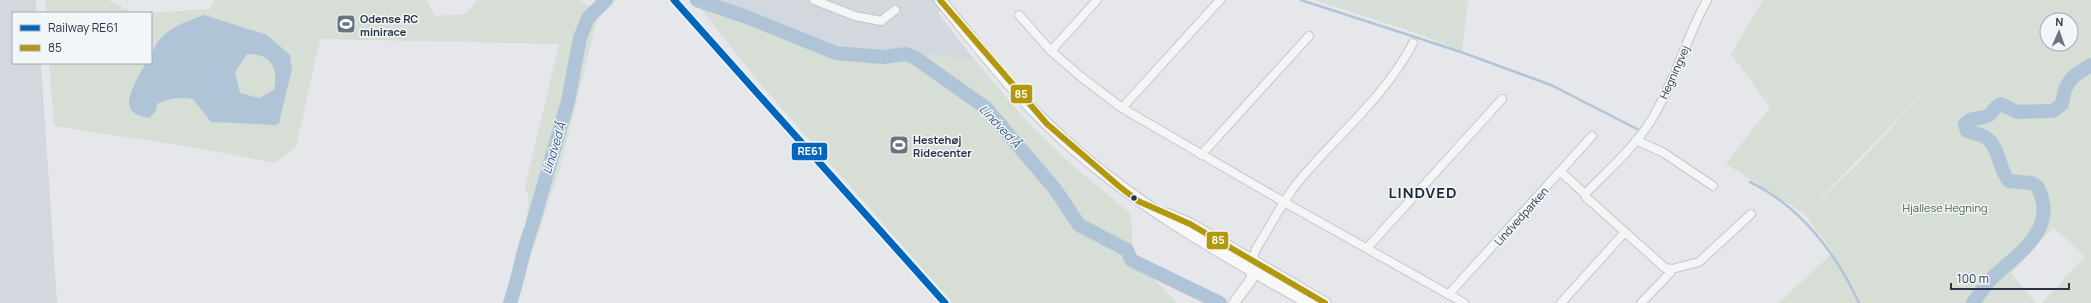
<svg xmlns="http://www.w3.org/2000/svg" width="2091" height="303" font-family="Manrope,sans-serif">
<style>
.built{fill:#d3d7de}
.green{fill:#d6ded5;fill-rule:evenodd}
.water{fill:#b0c4d8;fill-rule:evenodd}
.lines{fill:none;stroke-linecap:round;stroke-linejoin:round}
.stream{stroke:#b0c4d8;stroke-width:2.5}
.river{stroke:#b0c4d8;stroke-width:14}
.minor-casing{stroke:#c3c5c8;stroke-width:10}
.tertiary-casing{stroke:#c3c5c8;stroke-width:12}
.secondary-casing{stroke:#c3c5c8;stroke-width:13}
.minor{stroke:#f4f5f7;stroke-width:8}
.tertiary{stroke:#f4f5f7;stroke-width:10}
.secondary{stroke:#f8f8f8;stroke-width:11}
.bus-1-casing{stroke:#f3f6f9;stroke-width:9}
.bus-1{stroke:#b3980b;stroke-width:6}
.rail-1-casing{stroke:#f3f6f9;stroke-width:10}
.rail-1{stroke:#0065bd;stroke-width:7}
.bus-dot{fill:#283447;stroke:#f3f6f9;stroke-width:1.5}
.labels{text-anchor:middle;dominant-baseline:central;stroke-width:3;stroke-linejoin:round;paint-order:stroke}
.poi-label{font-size:11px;font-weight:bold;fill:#283447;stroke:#f3f6f9;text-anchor:start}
.street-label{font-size:11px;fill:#283447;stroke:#f3f6f9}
.park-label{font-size:11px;fill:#3e6434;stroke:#f3f6f9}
.water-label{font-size:12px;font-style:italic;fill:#2d5480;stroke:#f3f6f9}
.district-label{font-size:15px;font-weight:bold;letter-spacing:1px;fill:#1a2538;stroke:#f3f6f9}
.line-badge{stroke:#f3f6f9;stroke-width:1.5}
.badge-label{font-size:11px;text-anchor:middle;font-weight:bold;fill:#fff}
</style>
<rect width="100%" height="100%" fill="#e5e7ea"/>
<path class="built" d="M 0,0 L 36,0 L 37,13 L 13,13 L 13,63 L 41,63 L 57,303 L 0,303 Z
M 718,0 L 950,0 L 938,13 L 975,60 L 840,47 Z"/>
<path class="green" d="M 45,0 L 108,0 L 134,13 L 46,13 Z
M 215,0 L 427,0 L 435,16 L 465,14 L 478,0 L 580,0 L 594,10 L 602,0 L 616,0 L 598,16 L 560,168 L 527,267 L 521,265 L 529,198 L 525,188 L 559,44 L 320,39 L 296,147 L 275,163 L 197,148 L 54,126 L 49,63 L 151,63 L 151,13 L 147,13 L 210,9 Z
M 694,0 L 718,0 L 840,47 L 975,60 L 1029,124 L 1071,164 L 1131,214 L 1133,257 L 1177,303 L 953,303 L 762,86 Z
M 1314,0 L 1468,0 L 1462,51 L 1413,32 Z
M 1763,0 L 2091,0 L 2091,303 L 2042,303 L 2085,256 L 2053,227 L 2011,273 L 2036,303 L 1778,303 L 1833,253 L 1805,214 L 1726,164 L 1770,107 L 1731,54 ZM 2047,20 L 2071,20 L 2071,44 L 2047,44 ZM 1935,80 L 1860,162 L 1815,205 L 1815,204 Z"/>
<path class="water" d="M 204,15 L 267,35 L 290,55 L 292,69 L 279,123 L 276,125 L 211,122 L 193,99 C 179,97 171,98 157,104 L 156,111 L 149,118 C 142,116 133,115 130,108 C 125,98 141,71 146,63 L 151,63 C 151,34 181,23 204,15 ZM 247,54 C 271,53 279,68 274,90 L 259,98 L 240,93 L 235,72 Z"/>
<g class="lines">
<path class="stream" d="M 1301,0 L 1461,52 L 1551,85 L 1637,129
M 1750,182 C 1800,206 1836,253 1859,303"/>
<path class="river" d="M 697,0 L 744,16 L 836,53 L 883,57 L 906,54 L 914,57 L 986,108 L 1055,189 L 1079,225 L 1127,250 L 1131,260 L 1220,303
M 510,303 C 519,278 522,251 532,226 L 568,101 L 580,38 L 588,18 L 606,0
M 1973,303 C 1980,294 1985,284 1994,276 C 2021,252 2059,227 2037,186 L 2031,183 L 2009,181 C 1998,169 2000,146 1985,137 C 1980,134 1973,133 1967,131 L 1965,124 C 1971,116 1981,120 1989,115 C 1994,111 1996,105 2001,104 L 2017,112 L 2053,111 L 2062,104 L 2065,89 L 2069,82 L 2074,76 L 2091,65"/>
<defs>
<path id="minor" d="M 814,0 L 855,16 L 881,21 L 895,10
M 1019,15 L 1051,51 L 1080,76 L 1122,108 L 1284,202 L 1464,303
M 1051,51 L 1097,0
M 1122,108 L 1220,0
M 1636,140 L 1664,153 L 1713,186
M 1201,155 L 1309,36
M 1561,172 L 1585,194 C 1608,170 1635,147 1652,119 C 1675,81 1686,38 1707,0
M 1585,194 L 1586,197 L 1665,268 L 1672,269 L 1699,262 L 1751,214
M 1367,248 L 1502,99
M 1252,261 L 1256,249 C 1270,227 1282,202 1298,182 C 1337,135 1385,97 1413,43
M 1449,294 L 1592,136
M 1561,303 L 1625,232
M 1641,303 L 1670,273 L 1672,269"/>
<path id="tertiary" d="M 1234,303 L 1251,280 L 1253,265"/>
<path id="secondary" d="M 940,0 C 975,42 1008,86 1047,124 C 1124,199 1216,251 1309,303
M 1167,214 L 1190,224 L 1325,303"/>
</defs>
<use href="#minor" class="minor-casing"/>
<use href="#tertiary" class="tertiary-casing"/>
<use href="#secondary" class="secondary-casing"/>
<use href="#minor" class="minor"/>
<use href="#tertiary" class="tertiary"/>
<use href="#secondary" class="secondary"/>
<defs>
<path id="bus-1" d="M 940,0 L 1047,124 L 1120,187 L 1138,201 L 1190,224 L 1325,303"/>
</defs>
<use href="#bus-1" class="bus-1-casing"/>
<use href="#bus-1" class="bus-1"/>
<defs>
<path id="rail-1" d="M 674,0 L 945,303"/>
</defs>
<use href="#rail-1" class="rail-1-casing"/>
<use href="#rail-1" class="rail-1"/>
</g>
<defs>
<symbol id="stadium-square" viewBox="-11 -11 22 22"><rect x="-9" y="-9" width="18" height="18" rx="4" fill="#6a7380" stroke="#f3f6f9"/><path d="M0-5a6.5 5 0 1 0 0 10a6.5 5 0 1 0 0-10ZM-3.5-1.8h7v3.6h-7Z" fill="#fff"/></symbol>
</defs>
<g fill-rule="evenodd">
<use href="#stadium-square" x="335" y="13" width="22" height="22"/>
<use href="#stadium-square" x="888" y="134" width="22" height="22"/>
</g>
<circle class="bus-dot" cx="1134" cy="198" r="3.5"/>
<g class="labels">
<g class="poi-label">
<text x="360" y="18">Odense RC<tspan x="360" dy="13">minirace</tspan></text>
<text x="913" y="139">Hestehøj<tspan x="913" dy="13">Ridecenter</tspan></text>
</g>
<g class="street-label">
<text transform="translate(1674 72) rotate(-66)">Hegningvej</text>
<text transform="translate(1521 216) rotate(-48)">Lindvedparken</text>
</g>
<g class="park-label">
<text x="1945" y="207">Hjallese Hegning</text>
</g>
<g class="water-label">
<text transform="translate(1000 126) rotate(47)">Lindved Å</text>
<text transform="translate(554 148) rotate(-73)">Lindved Å</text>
</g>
<g class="district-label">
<text x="1423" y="192">LINDVED</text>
</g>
</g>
<g class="line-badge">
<rect x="1010" y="84" width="23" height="20" rx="4" fill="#b3980b"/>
<rect x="791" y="142" width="37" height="19" rx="4" fill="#0065bd"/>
<rect x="1206" y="231" width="23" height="19" rx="4" fill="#b3980b"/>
</g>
<g class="badge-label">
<text x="1021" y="98">85</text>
<text x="810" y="155">RE61</text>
<text x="1218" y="244">85</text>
</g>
<rect x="12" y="12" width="140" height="52" fill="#f3f6f9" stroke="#a2a8b2"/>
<rect x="20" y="25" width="20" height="6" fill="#0065bd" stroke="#a2a8b2"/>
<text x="48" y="32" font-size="12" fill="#283447">Railway RE61</text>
<rect x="20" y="45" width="20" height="6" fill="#b3980b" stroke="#a2a8b2"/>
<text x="48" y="52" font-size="12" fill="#283447">85</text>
<g transform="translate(2059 32) rotate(2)"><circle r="19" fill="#f3f6f9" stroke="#a2a8b2"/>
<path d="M0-3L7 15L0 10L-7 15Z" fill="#6a7380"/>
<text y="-6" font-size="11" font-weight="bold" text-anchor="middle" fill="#283447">N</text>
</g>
<path d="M1951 283v6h118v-6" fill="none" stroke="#283447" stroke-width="2"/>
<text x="1957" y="283" font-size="12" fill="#283447" stroke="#f3f6f9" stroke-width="3" paint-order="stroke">100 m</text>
</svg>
